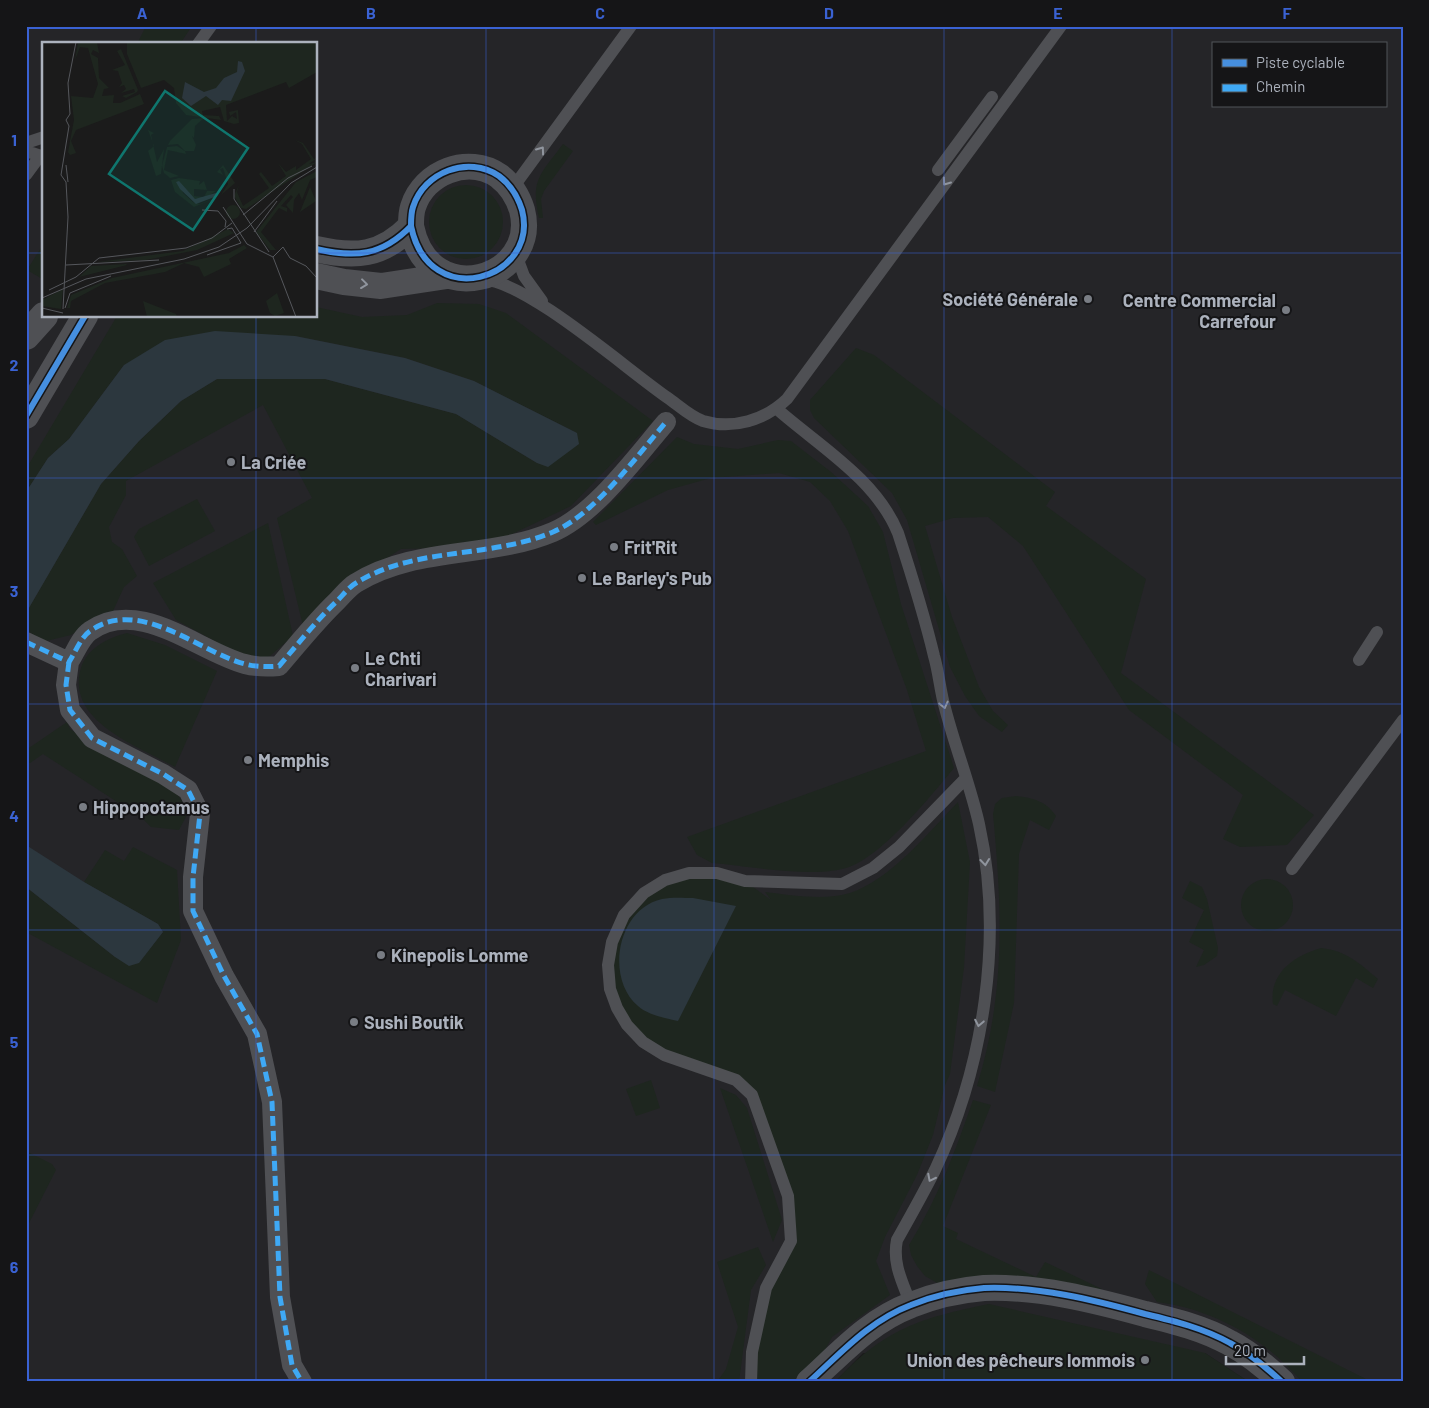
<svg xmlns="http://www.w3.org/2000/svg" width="1429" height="1408" font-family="Barlow,sans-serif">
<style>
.built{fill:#252528;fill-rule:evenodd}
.green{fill:#1e261f;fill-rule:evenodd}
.water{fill:#2c373e}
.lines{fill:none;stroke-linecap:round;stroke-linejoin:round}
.service{stroke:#4f5054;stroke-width:12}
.pedestrian{stroke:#4f5054;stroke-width:20}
.minor{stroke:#4f5054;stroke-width:26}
.tertiary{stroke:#4f5054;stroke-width:28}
.quiet{stroke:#3fa9f5;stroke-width:5;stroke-dasharray:10 5;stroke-linecap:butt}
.cycleway-casing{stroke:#151517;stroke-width:9}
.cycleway{stroke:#468fdf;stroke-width:6}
.oneway{stroke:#90959e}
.grid{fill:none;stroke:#3a62d3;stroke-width:1;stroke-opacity:0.55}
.poi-dot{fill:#797d84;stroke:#151517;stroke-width:2}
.labels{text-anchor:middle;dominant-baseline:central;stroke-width:4;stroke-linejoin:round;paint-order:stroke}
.poi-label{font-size:18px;font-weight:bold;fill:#acb2bd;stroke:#151517;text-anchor:start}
.inset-road{fill:none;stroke:#55575c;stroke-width:1}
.view{fill:#0f766e;fill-opacity:0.15;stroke:#0f766e;stroke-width:2.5}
.inset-edge{fill:none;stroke:#acb2bd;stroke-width:2.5}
.neatline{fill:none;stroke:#3a62d3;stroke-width:2}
.grid-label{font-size:16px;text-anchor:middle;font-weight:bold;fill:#3a62d3}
</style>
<rect width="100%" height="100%" fill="#1b1b1b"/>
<path class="built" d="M 26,26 L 1403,26 L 1403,1382 L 1249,1382 L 1205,1353 L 863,1353 L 835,1382 L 26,1382 ZM 44,44 L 316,44 L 316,316 L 44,316 ZM 1213,44 L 1385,44 L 1385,106 L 1213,106 Z"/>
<path class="green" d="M 146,26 L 192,26 L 180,44 L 137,44 Z
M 563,144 L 573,151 L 544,191 L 541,199 L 543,218 L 539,218 C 530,179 541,174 563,144 Z
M429 222a37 37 0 1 1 74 0a37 37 0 1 1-74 0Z
M 44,243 L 44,280 L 27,270 Z
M 437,303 L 479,304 L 506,313 L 653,421 L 571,506 L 485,547 L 401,549 L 356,578 L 303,626 L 277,518 L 312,498 L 263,405 L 126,481 L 126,495 L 109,527 L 112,542 L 122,549 L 137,576 L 124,587 L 113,611 L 107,612 L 71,635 L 42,642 L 26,629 L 26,613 L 101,484 L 139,441 L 181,401 L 217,379 L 325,379 L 456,414 L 537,463 L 548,466 L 577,433 L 474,381 L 405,358 L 295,336 L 124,365 L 69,439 L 48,458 L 26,492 L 26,469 L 117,316 L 316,316 L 316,307 L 362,317 L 407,315 Z
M 856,348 L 874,355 L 1055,492 L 1046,506 L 1146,579 L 1121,673 L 1314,815 L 1287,845 L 1240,847 L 1223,839 L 1243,795 L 1129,710 L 1023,546 L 988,517 L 953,518 L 925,526 L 952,617 L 979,687 L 993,711 L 1008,725 L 1002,732 L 979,716 L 965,696 L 950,667 L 907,520 L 892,493 L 814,418 L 810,410 L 810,400 Z
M 677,437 L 694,444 L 738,449 L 778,440 L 791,441 L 831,472 L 868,506 L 883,532 L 901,604 L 954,768 C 931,796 883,855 849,867 C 816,879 749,866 712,863 L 697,855 L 687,837 L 926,751 L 907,690 L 848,531 L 830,501 L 810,482 L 779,473 L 711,478 L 668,490 L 596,525 L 593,522 Z
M 197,499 L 215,531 L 149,566 L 134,537 L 139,529 Z
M 268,523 L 293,636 L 270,656 L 258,661 L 231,650 L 176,620 L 153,583 Z
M 127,633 L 165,645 L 217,671 L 175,767 C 138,746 65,721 81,668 C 87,648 108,638 127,633 Z
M 67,722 L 70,729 L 128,767 L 173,788 L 189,811 L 179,830 L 151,827 L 142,818 L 43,754 L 30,763 L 26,762 L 26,750 Z
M 1016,796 C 1033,798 1046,801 1056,816 L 1049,830 L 1030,820 L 1019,854 L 1014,1003 L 995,1092 L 977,1086 C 1006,991 1002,910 993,814 L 995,804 L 1002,798 Z
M 958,802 L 970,862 L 964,968 L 950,1074 L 945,1085 L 933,1135 L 917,1175 L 885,1237 L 876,1261 L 890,1295 L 832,1337 L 822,1356 L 794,1380 L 751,1382 L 766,1288 L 791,1241 L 788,1196 L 753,1095 L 736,1080 L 664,1055 L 617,1008 L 612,942 L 644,893 L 689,873 L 745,881 L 771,900 L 765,892 C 790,895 825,901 850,893 C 890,880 929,832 958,802 ZM 661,899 L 624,934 L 640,911 Z
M 133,847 L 177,870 L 181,940 L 157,1003 L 26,932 L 26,887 L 115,957 L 139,962 L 163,932 L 158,924 L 84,882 L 105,850 L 124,861 Z
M1241 905a26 26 0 1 1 52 0a26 26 0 1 1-52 0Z
M 1190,881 L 1202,887 L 1207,899 L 1218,948 L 1217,956 L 1204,965 L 1196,967 L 1204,950 L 1189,942 L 1204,910 L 1182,898 Z
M 1321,948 C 1347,951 1359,963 1378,979 L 1373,988 L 1356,978 L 1336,1016 L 1285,990 L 1277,1006 L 1273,1004 C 1269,973 1294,956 1321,948 Z
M 651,1080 L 660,1108 L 636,1116 L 626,1089 Z
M 720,1088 L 736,1095 L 747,1108 L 782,1220 L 773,1242 Z
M 973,1100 L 991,1105 L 943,1226 L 958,1233 L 956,1239 L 1036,1277 L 1045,1262 L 1102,1289 L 1087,1289 L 997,1275 L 939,1284 L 925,1276 L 917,1266 L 911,1255 L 909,1245 C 938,1198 955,1152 973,1100 Z
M 26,1151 L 52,1164 L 56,1170 L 26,1229 Z
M 758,1247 L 766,1265 L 751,1290 L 739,1382 L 717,1382 L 726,1369 L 738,1327 L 717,1262 Z
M 1149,1270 L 1366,1379 L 1365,1382 L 1302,1382 C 1266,1339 1213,1309 1157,1302 L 1145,1284 Z
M 989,1304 L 1205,1353 L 1249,1382 L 835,1382 C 884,1329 920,1318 989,1304 Z"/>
<path class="water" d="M 215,331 L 295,336 L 405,358 L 474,381 L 577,433 L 579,444 L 548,467 L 537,463 L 456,414 L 325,379 L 217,379 L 181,401 L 139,441 L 101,484 L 26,613 L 26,492 L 48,458 L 69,439 L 124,365 L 165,340 Z
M 26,845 L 84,882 L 158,924 L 163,932 L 139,963 L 129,966 L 115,957 L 26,887 Z
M 693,898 L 736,906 L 678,1021 C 665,1018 648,1015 638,1006 C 605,978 617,909 662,899 C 672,897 684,898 693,898 Z"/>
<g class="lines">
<path class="service" d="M 198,44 L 211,26
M 26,143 L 44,137
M 26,151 L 44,157
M 938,170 L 992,97
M 26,175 L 40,156
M 512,189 L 631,26
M 515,252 L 524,276 L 542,301
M 483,279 C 529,283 626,369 668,398 C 678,405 691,417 703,421 C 733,430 765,420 787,399 L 1061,26
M 777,409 C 819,446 876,479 898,533 C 911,573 924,614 934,656 C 939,673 940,691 945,708 C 955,747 970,784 979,824 C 1004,937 984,1066 935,1170 C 923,1194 910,1217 897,1240 C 892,1264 903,1283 911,1305
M 1359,660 L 1377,632
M 1292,869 L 1403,720
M 751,1382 L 752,1352 L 766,1288 L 791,1241 L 788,1196 L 752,1095 L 736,1080 L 664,1055 L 643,1042 L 627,1025 L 617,1008 L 610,989 L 608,965 L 612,942 L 624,915 L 644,893 L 665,880 L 689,873 L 717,873 L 745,881 L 842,884 L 873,868 L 899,847 L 965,779"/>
<path class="pedestrian" d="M 26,642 L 69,662 C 75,653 81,637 90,631 C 139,596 199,652 245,664 C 256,667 267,667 279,666 C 298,644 316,621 337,601 C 343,595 349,587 356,583 C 416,546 489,559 553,532 C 595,514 636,457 666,422
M 69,662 L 66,685 L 70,710 L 92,738 L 163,774 L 188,790 L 200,814 L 193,877 L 193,911 L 224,976 L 257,1034 L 272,1102 L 280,1297 L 292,1365 L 302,1382"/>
<path class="minor" d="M 316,249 C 355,258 382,256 411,226 C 411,220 411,213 413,207 C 424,172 468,155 499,176 C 511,185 518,197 522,210 C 540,279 429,314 411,226
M 316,276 L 344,282 L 381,286 L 447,276
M 26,416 L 85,316
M 809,1382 C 841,1353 869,1321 911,1305 C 933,1296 960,1290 984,1288 C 1038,1286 1094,1300 1145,1314 C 1174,1321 1203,1328 1230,1343 C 1249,1353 1266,1367 1282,1382"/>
<path class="tertiary" d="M 26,336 L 44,316"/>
<path class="quiet" d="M 26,642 L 69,662 C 75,653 81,637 90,631 C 139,596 199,652 245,664 C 256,667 267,667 279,666 C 298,644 316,621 337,601 C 343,595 349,587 356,583 C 416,546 489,559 553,532 C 595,514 636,457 666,422
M 69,662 L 66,685 L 70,710 L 92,738 L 163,774 L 188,790 L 200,814 L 193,877 L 193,911 L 224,976 L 257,1034 L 272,1102 L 280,1297 L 292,1365 L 302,1382"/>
<defs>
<path id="cycleway" d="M 316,249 C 355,258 382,256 411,226 C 411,220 411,213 413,207 C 424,172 468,155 499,176 C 511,185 518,197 522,210 C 540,279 429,314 411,226
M 26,416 L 85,316
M 809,1382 C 841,1353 869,1321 911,1305 C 933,1296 960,1290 984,1288 C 1038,1286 1094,1300 1145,1314 C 1174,1321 1203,1328 1230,1343 C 1249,1353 1266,1367 1282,1382"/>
</defs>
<use href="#cycleway" class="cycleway-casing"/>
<use href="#cycleway" class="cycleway"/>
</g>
<defs><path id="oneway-chevron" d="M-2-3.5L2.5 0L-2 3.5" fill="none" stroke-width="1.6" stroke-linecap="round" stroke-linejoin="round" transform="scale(1.25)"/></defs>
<g class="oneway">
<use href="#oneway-chevron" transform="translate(541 150) rotate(-54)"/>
<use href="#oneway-chevron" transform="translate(946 182) rotate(126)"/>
<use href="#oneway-chevron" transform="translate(364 284) rotate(7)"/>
<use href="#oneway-chevron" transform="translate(944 705) rotate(77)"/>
<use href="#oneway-chevron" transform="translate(985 862) rotate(84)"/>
<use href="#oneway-chevron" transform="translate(979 1023) rotate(101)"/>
<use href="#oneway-chevron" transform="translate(931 1178) rotate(117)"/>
</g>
<path class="grid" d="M 256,26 L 256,44M 486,26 L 486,1382M 714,26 L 714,1382M 944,26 L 944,1382M 1172,26 L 1172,1382M 26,253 L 44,253M 316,253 L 1403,253M 256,316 L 256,1382M 26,478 L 1403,478M 26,704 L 1403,704M 26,930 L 1403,930M 26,1155 L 1403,1155"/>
<g class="poi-dot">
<circle cx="1088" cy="299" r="5"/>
<circle cx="1286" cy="310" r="5"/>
<circle cx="231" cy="462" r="5"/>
<circle cx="614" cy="547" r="5"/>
<circle cx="582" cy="578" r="5"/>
<circle cx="355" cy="668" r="5"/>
<circle cx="248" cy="760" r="5"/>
<circle cx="83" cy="807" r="5"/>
<circle cx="381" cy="955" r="5"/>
<circle cx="354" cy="1022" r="5"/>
<circle cx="1145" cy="1360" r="5"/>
</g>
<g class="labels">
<g class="poi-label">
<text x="1078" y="299" text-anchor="end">Société Générale</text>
<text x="1276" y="300" text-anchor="end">Centre Commercial<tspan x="1276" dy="21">Carrefour</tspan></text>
<text x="241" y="462">La Criée</text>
<text x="624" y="547">Frit'Rit</text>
<text x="592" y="578">Le Barley's Pub</text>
<text x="365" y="658">Le Chti<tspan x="365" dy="21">Charivari</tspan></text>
<text x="258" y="760">Memphis</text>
<text x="93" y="807">Hippopotamus</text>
<text x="391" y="955">Kinepolis Lomme</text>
<text x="364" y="1022">Sushi Boutik</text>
<text x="1135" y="1360" text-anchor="end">Union des pêcheurs lommois</text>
</g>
</g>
<g transform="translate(42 42)">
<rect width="275" height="275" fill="#1b1b1b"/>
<path d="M 36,0 L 55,0 L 57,11 L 51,8 L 49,12 L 56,16 L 57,36 L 67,46 L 62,47 L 60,54 L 72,53 L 71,61 L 78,61 L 98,52 L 102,62 L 34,88 L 29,99 L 34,111 L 28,113 L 26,110 L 32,78 L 29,54 L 51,56 L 56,42 L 46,6 L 38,5 L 33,18 ZM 85,0 L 275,0 L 275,30 L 247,46 L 244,40 L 184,63 L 185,79 L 190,74 L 195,77 L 194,70 L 188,74 L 187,70 L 196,68 L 197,81 L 192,82 L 182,79 L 178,65 L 160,69 L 161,73 L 177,74 L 179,78 L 144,73 L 134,61 L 132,46 L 122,38 L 99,46 L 85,12 ZM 79,7 L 96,48 L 95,50 L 84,56 L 80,54 L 93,50 L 92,47 L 79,51 L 84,47 L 82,43 L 77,45 L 80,41 L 76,29 L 70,28 L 83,23 L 75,9 ZM 162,76 L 153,84 L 152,96 L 150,94 L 154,103 L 152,109 L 143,109 L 144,112 L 126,108 L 122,128 L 137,134 L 128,136 L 122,131 L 120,124 L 125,105 L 135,104 L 143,109 L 136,102 L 126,103 L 128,99 L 150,77 ZM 106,88 L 112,91 L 109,93 L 115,120 L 122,107 L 119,132 L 114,134 L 106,109 L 112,104 ZM 253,98 L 261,101 L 272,117 L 275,116 L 267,122 L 275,120 L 204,167 L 199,166 L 192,154 L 197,143 L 195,150 L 201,164 L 227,146 L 217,132 L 219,130 L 230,144 L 244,134 L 236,121 L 244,130 L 254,124 L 254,128 L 269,117 L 260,102 ZM 181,123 L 193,141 L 179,153 L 186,142 L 181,126 L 178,127 L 181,133 L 175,130 ZM 275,129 L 275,135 L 268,138 L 260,158 L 257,151 L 252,158 L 251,171 L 244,163 L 251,155 L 249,153 L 239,164 L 245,166 L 245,170 L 237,166 L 219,190 L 234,208 L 228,208 L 214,190 L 254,140 ZM 137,136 L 158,139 L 157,143 L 162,139 L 165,148 L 152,147 L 152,154 L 162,155 L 165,149 L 174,149 L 164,156 L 153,157 L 140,146 L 141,151 L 151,160 L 158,162 L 176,155 L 152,165 L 133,150 L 129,138 ZM 268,145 L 274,159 L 258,170 ZM184 170a7 7 0 1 1 14 0a7 7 0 1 1-14 0ZM 186,187 L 192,191 L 155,208 L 104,218 L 55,220 L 141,209 ZM 202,203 L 205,206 L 187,217 L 189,222 L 162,235 L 157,225 L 142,221 L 123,230 L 63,241 L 29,259 L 28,266 L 25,266 L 29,253 L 70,236 L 187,211 ZM 84,222 L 85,223 L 37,235 L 49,224 ZM 21,247 L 19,267 L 0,264 L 0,258 ZM 235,251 L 242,271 L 233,274 L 228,271 L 224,259 ZM 101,259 L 134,272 L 135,275 L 105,275 Z" fill="#1e261f"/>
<path d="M 196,19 L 200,20 L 203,29 L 189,59 L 180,58 L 176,63 L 164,54 L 149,64 L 140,56 L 143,40 L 162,50 L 174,46 L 182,36 L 195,30 ZM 137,139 L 153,157 L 174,151 L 175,154 L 154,162 L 138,147 L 134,140 Z" fill="#2c373e"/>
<path class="inset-road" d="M 24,123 L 26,140M 192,147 L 192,157 L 227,210M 181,165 L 205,202 L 231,215M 160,168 L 176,169 L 184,179 L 183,185M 201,173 L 246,136 L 270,124M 212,190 L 235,159M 165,213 L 199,201 L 190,186 L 185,187M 231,215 L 254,275M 231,215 L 241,205 L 248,216 L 264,224 L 275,236M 24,223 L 117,218M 7,248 L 34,235 L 57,216 L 144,206 L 170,196 L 190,181M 0,256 L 44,237 L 142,217 L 177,205 L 205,186 L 249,141 L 275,125M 0,266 L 21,271M 23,266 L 28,251 L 69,234M 21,267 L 26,175 L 24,140 L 19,133 L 27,84 L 24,78 L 28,72 L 26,41 L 34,0"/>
<path class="view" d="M 123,49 L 206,106 L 151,188 L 67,132 Z"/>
<rect width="275" height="275" class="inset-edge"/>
</g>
<rect width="1429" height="1408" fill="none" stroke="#151517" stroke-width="55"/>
<rect x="1212" y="42" width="175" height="65" fill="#151517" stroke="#515459"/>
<rect x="1222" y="59" width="25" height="8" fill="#468fdf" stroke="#515459"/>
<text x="1256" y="68" font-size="15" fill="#acb2bd">Piste cyclable</text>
<rect x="1222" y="84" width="25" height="8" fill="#3fa9f5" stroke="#515459"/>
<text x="1256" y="92" font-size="15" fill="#acb2bd">Chemin</text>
<path d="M1226 1356v8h78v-8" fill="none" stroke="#acb2bd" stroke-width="2.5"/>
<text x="1234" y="1356" font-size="15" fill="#acb2bd" stroke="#151517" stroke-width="4" paint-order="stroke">20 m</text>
<rect x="28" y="28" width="1374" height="1352" class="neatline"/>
<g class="grid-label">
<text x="142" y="19">A</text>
<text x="371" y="19">B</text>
<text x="600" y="19">C</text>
<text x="829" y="19">D</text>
<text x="1058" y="19">E</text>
<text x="1287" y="19">F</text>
<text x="14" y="146">1</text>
<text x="14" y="371">2</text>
<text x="14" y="597">3</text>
<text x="14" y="822">4</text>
<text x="14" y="1048">5</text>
<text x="14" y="1273">6</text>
</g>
</svg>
